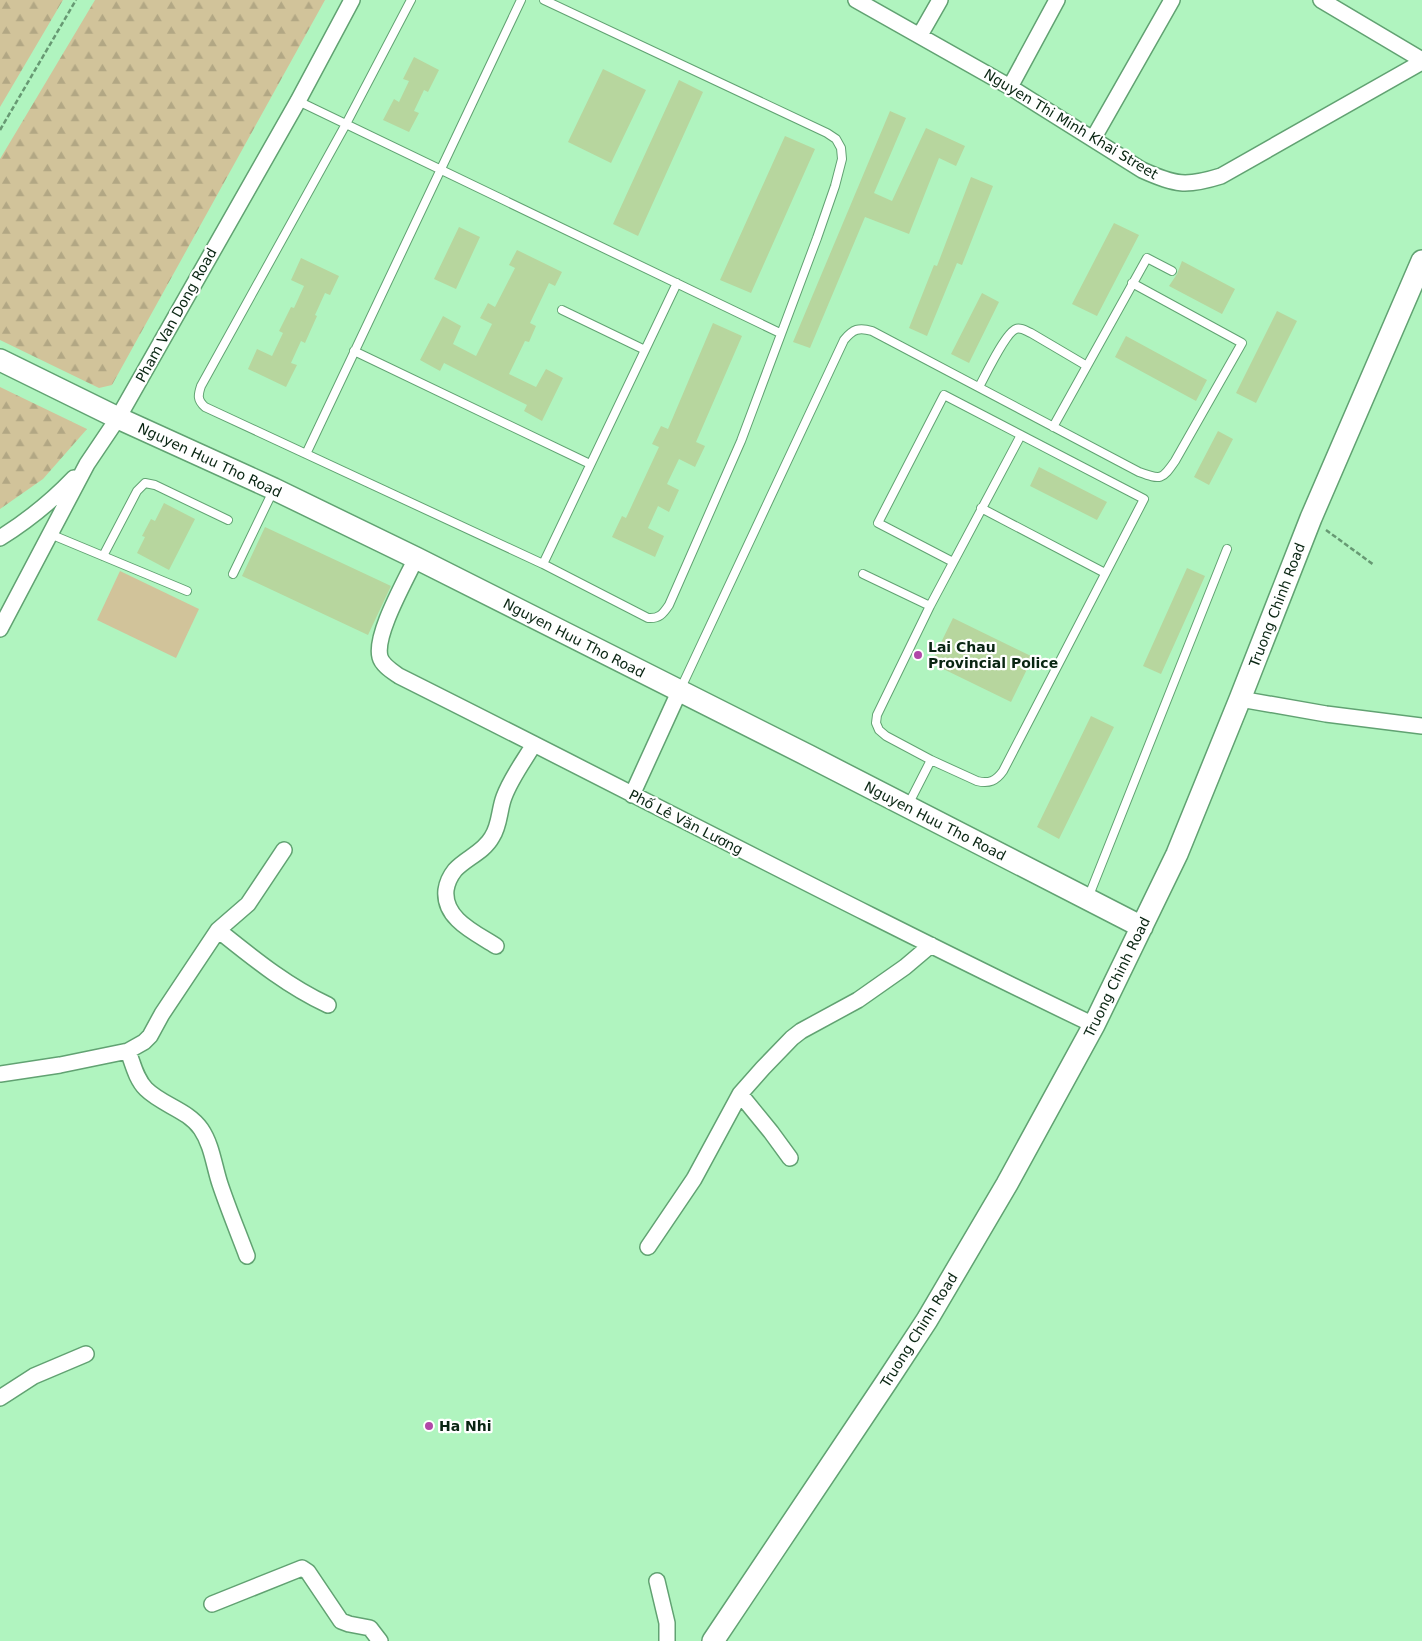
<svg xmlns="http://www.w3.org/2000/svg" width="1422" height="1641" font-family="'DejaVu Sans',sans-serif">
<style>
.green{fill:#d1c39a}
.forest{fill:url(#forest-firs)}
.building{fill:#b7d69e}
.lines{fill:none;stroke-linecap:round;stroke-linejoin:round}
.lane-casing{stroke:#61a272;stroke-width:10}
.street-casing{stroke:#61a272;stroke-width:18}
.secondary-casing{stroke:#61a272;stroke-width:24}
.path{stroke:#679973;stroke-width:2.5;stroke-dasharray:5 2.5;stroke-linecap:butt}
.lane{stroke:#fff;stroke-width:8}
.street{stroke:#fff;stroke-width:15}
.secondary{stroke:#fff;stroke-width:21}
.poi-dot{fill:#b147a8;stroke:#fff;stroke-width:2}
.labels{text-anchor:middle;dominant-baseline:central;stroke-width:4.5;stroke-linejoin:round;paint-order:stroke}
.street-label{font-size:14px;fill:#092512;stroke:#fff}
.poi-label{font-size:14px;font-weight:bold;fill:#092512;stroke:#fff;text-anchor:start}
</style>
<defs>
<pattern id="forest-firs" width="22" height="20" patternUnits="userSpaceOnUse" patternTransform="scale(1.25)"><rect width="22" height="20" fill="#d1c39a"/><path d="M5 1l3.5 6h-7zM16 11l3.5 6h-7z" fill="#b2a784"/></pattern>
</defs>
<rect width="100%" height="100%" fill="#b0f4bf"/>
<path class="green" d="M 120,571 L 199,609 L 176,658 L 97,620 Z"/>
<path class="forest" d="M 0,0 L 63,0 L 0,107 Z
M 95,0 L 325,0 L 112,385 L 99,388 L 0,340 L 0,159 Z
M 0,387 L 87,429 L 43,479 L 0,509 Z"/>
<path class="building" d="M 414,57 L 439,70 L 428,92 L 424,90 L 414,111 L 419,113 L 409,132 L 383,120 L 394,99 L 399,102 L 409,81 L 403,79 Z
M 603,69 L 646,90 L 611,163 L 568,142 Z
M 679,80 L 703,92 L 638,236 L 613,224 Z
M 890,111 L 906,118 L 874,193 L 892,201 L 926,128 L 965,146 L 956,166 L 939,158 L 909,234 L 865,217 L 810,348 L 793,342 Z
M 785,136 L 815,149 L 751,293 L 720,280 Z
M 971,177 L 993,186 L 962,265 L 957,263 L 927,336 L 909,328 L 934,265 L 937,266 Z
M 1114,223 L 1139,235 L 1097,316 L 1072,304 Z
M 459,227 L 480,237 L 456,289 L 434,279 Z
M 517,250 L 562,272 L 555,286 L 549,283 L 530,323 L 536,326 L 529,342 L 525,341 L 509,374 L 536,387 L 546,369 L 563,378 L 542,421 L 524,411 L 527,405 L 444,363 L 440,371 L 420,360 L 443,316 L 461,326 L 453,344 L 476,356 L 492,324 L 480,318 L 488,303 L 495,307 L 515,268 L 509,265 Z
M 301,258 L 339,276 L 330,295 L 325,293 L 315,315 L 317,316 L 305,343 L 301,341 L 291,363 L 297,365 L 286,387 L 248,369 L 257,349 L 272,356 L 283,333 L 279,331 L 291,307 L 294,308 L 304,286 L 291,280 Z
M 1182,261 L 1235,289 L 1222,314 L 1169,286 L 1177,274 Z
M 982,293 L 999,302 L 969,363 L 951,354 Z
M 1277,311 L 1297,321 L 1256,403 L 1236,393 Z
M 713,323 L 742,336 L 696,442 L 705,446 L 695,467 L 679,459 L 667,484 L 679,490 L 669,512 L 658,506 L 648,528 L 664,536 L 655,557 L 612,537 L 622,516 L 626,518 L 659,447 L 652,444 L 661,426 L 668,429 Z
M 1126,336 L 1207,380 L 1196,401 L 1115,357 Z
M 1218,431 L 1233,439 L 1209,485 L 1194,477 Z
M 1039,467 L 1107,502 L 1097,520 L 1030,486 Z
M 164,503 L 195,519 L 169,570 L 137,553 L 145,537 L 142,536 L 151,519 L 155,521 Z
M 265,527 L 391,586 L 368,635 L 242,576 Z
M 1187,568 L 1205,576 L 1161,674 L 1143,666 Z
M 953,618 L 1033,657 L 1011,702 L 931,663 Z
M 1091,716 L 1114,727 L 1059,839 L 1037,827 Z"/>
<g class="lines">
<defs>
<path id="lane" d="M 411,0 L 346,124 L 201,386 C 198,395 197,400 205,407 L 543,564 L 648,618 C 659,619 663,614 669,605 L 741,441 L 817,238 L 835,186 L 842,159 L 841,148 L 836,139 L 827,133 L 544,0
M 298,101 L 780,333
M 562,310 L 645,350
M 354,351 L 590,464
M 979,387 C 985,376 1006,332 1016,329 C 1021,327 1026,331 1031,333 L 1087,366
M 1053,427 L 1147,258 L 1172,271
M 306,454 L 521,0
M 981,508 L 1105,573
M 50,534 L 187,591
M 103,556 L 137,491 L 145,483 L 155,485 L 228,520
M 953,562 L 878,523 L 944,395 L 1144,499 L 1003,771 C 996,781 989,784 977,781 L 931,760 L 886,736 L 879,730 L 876,723 L 877,715 L 930,606 L 1021,435
M 543,564 L 677,283
M 233,574 L 273,491
M 863,574 L 930,606
M 680,690 L 844,340 C 853,329 859,327 872,331 L 1139,472 C 1161,480 1162,480 1175,461 L 1242,343 L 1132,283
M 908,805 L 931,760
M 1088,898 L 1227,549"/>
<path id="street" d="M 856,0 L 1010,87 L 1142,170 C 1175,185 1186,187 1221,176 L 1422,62
M 1321,0 L 1422,60
M 920,35 L 940,0
M 1010,87 L 1057,0
M 1093,139 L 1172,0
M 0,538 C 27,521 52,501 74,478
M 416,558 C 406,580 374,635 380,657 C 382,665 392,671 399,676 C 631,792 860,913 1094,1025
M 0,629 L 87,464 L 118,418 L 298,101 L 352,0
M 1240,699 L 1326,714 L 1422,726
M 632,795 L 679,692
M 218,930 C 253,958 287,986 328,1005
M 496,946 C 476,933 443,919 446,890 C 447,883 451,875 455,870 C 466,858 484,852 492,837 C 500,825 499,810 504,797 C 511,778 524,761 534,744
M 128,1051 C 133,1064 136,1079 146,1089 C 162,1105 188,1110 201,1129 C 212,1145 214,1166 220,1184 C 228,1208 238,1232 247,1256
M 0,1074 L 60,1065 L 128,1051 L 144,1042 L 150,1036 L 162,1014 L 218,930 L 248,904 L 284,850
M 740,1094 L 771,1132 L 790,1158
M 648,1247 L 694,1179 L 740,1094 L 763,1068 L 792,1038 L 801,1031 L 858,1000 L 905,967 L 931,945
M 0,1398 L 34,1376 L 86,1354
M 657,1581 L 667,1623 L 667,1641
M 212,1604 L 302,1568 L 308,1572 L 341,1621 L 349,1624 L 370,1628 L 380,1641"/>
<path id="secondary" d="M 0,360 L 118,418 L 274,489 L 416,558 L 809,756 L 1142,927
M 713,1641 L 887,1381 L 927,1320 L 1007,1184 L 1094,1025 L 1177,854 L 1240,699 L 1311,518 L 1422,261"/>
</defs>
<use href="#lane" class="lane-casing"/>
<use href="#street" class="street-casing"/>
<use href="#secondary" class="secondary-casing"/>
<path class="path" d="M 0,130 L 76,0
M 1326,530 L 1374,565"/>
<use href="#lane" class="lane"/>
<use href="#street" class="street"/>
<use href="#secondary" class="secondary"/>
</g>
<g class="poi-dot">
<circle cx="918" cy="655" r="5"/>
<circle cx="429" cy="1426" r="5"/>
</g>
<g class="labels">
<g class="street-label">
<text transform="translate(1071 124) rotate(31)">Nguyen Thi Minh Khai Street</text>
<text transform="translate(176 315) rotate(-61)">Pham Van Dong Road</text>
<text transform="translate(210 460) rotate(25)">Nguyen Huu Tho Road</text>
<text transform="translate(1277 605) rotate(-69)">Truong Chinh Road</text>
<text transform="translate(574 638) rotate(27)">Nguyen Huu Tho Road</text>
<text transform="translate(935 821) rotate(27)">Nguyen Huu Tho Road</text>
<text transform="translate(686 822) rotate(27)">Phố Lê Văn Lương</text>
<text transform="translate(1117 977) rotate(-64)">Truong Chinh Road</text>
<text transform="translate(919 1330) rotate(-58)">Truong Chinh Road</text>
</g>
<g class="poi-label">
<text x="928" y="647">Lai Chau<tspan x="928" dy="16">Provincial Police</tspan></text>
<text x="439" y="1426">Ha Nhi</text>
</g>
</g>
</svg>
